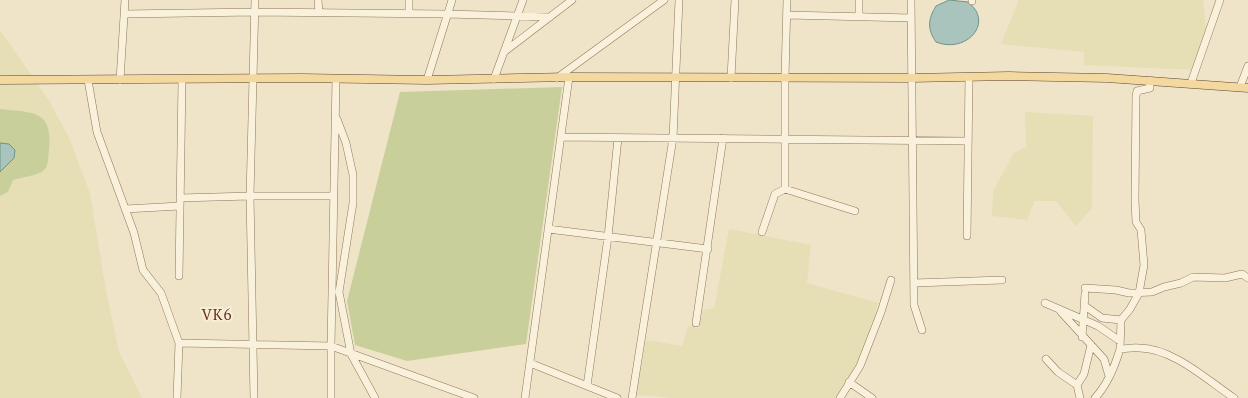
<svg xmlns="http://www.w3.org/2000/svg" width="1248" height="398" font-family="'PT Serif',serif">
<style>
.farmland{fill:#e6deb5}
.green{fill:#c9cf9b}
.water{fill:#a9c4bc;stroke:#6f938a}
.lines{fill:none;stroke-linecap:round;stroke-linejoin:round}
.minor-casing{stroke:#8d765c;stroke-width:8}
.major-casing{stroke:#5b4430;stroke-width:9}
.minor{stroke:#faf1dc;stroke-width:7}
.major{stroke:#f3d9a0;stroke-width:8}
.labels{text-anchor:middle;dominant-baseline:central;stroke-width:4;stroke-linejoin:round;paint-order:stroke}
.quarter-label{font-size:15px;letter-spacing:1px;fill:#6b2e1e;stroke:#f7eed8}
</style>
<rect width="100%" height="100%" fill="#f0e4c8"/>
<path class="farmland" d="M 1019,0 L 1203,0 L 1206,28 L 1194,70 L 1084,65 L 1084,52 L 1001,44 Z
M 0,30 L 50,102 L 69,138 L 90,193 L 106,291 L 119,351 L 142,398 L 0,398 Z
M 1025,112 L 1093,116 L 1092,208 L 1076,226 L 1056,201 L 1035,201 L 1027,220 L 992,216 L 993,191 L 1014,153 L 1026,147 Z
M 729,229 L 811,245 L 807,283 L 878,303 L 870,336 L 853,378 L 838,398 L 672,398 L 636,395 L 646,340 L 682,346 L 688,326 L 699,328 L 703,310 L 714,308 Z"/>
<path class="green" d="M 562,87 L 526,344 L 407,361 L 355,345 L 347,301 L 400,92 Z
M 0,109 C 33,113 53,109 49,150 C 48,157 49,166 43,171 C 38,175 20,178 13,180 L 8,192 L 0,196 Z"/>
<path class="water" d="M 949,0 L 968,2 C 995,23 966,54 936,42 C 927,29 928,19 936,6 Z
M 0,143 L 9,144 L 15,150 L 14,158 L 0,172 Z"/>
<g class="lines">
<defs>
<path id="minor" d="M 318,0 L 319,13
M 911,0 L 914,305 L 922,330
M 972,1 L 972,0
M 124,14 L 255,12 L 447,14 L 550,17
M 409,14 L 409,0
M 787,15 L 911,18
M 859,16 L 859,0
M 504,52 L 572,0
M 557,78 L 664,0
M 731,78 L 735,0
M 494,79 L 523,0
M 88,80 L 97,132 L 134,233 L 143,270 L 161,293 L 179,343 L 177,398
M 120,80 L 125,0
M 427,80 L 452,0
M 1191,83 L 1220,0
M 1240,87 L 1248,66
M 337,119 L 346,143 L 353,175 L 353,203 L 339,292 L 351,354 L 375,398
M 561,137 L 967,141
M 785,189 L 785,78 L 787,0
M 180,198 L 250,196 L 334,196
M 125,209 L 180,206
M 548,229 L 708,249
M 762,232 L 775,194 L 785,189 L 855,211
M 967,236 L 969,77
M 179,276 L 182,80
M 914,283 L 1002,280
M 1085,288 L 1116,290 L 1129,293 L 1152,292 L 1164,287 L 1181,283 L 1193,277 L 1225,278 L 1242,274 L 1248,278
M 1045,303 L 1098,326 L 1120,341
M 1085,306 L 1102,318 L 1121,320 L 1120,349 C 1126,349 1133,347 1139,348 C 1173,348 1207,380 1234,398
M 1061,312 L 1104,359 L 1109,376
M 1121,320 L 1130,309 L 1139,293 L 1144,265 L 1141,230 L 1136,222 L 1135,200 L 1136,96 L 1137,91 L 1150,88 L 1150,80
M 696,323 L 723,138
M 1082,337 L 1085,294
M 179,343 L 331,346 L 474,398
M 1046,359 L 1058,372 L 1077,385
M 530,363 L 617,398
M 849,382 L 872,398
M 587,386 L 608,237 L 618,138
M 254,398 L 250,196 L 255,0
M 331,398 L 331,346 L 336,79
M 525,398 L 569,77
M 632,398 L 673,138 L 679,0
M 840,398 L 860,366 L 881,312 L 891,280
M 1080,398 L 1077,385 L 1084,374 L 1091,345
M 1095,398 C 1107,385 1115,366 1120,349"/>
<path id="major" d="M 0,80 L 302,78 L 427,80 L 569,77 L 911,78 L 1009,76 L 1107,78 L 1248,88"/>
</defs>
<use href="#minor" class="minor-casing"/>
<use href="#major" class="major-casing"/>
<use href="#minor" class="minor"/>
<use href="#major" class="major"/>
</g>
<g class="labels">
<g class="quarter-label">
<text x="217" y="314">VK6</text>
</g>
</g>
</svg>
